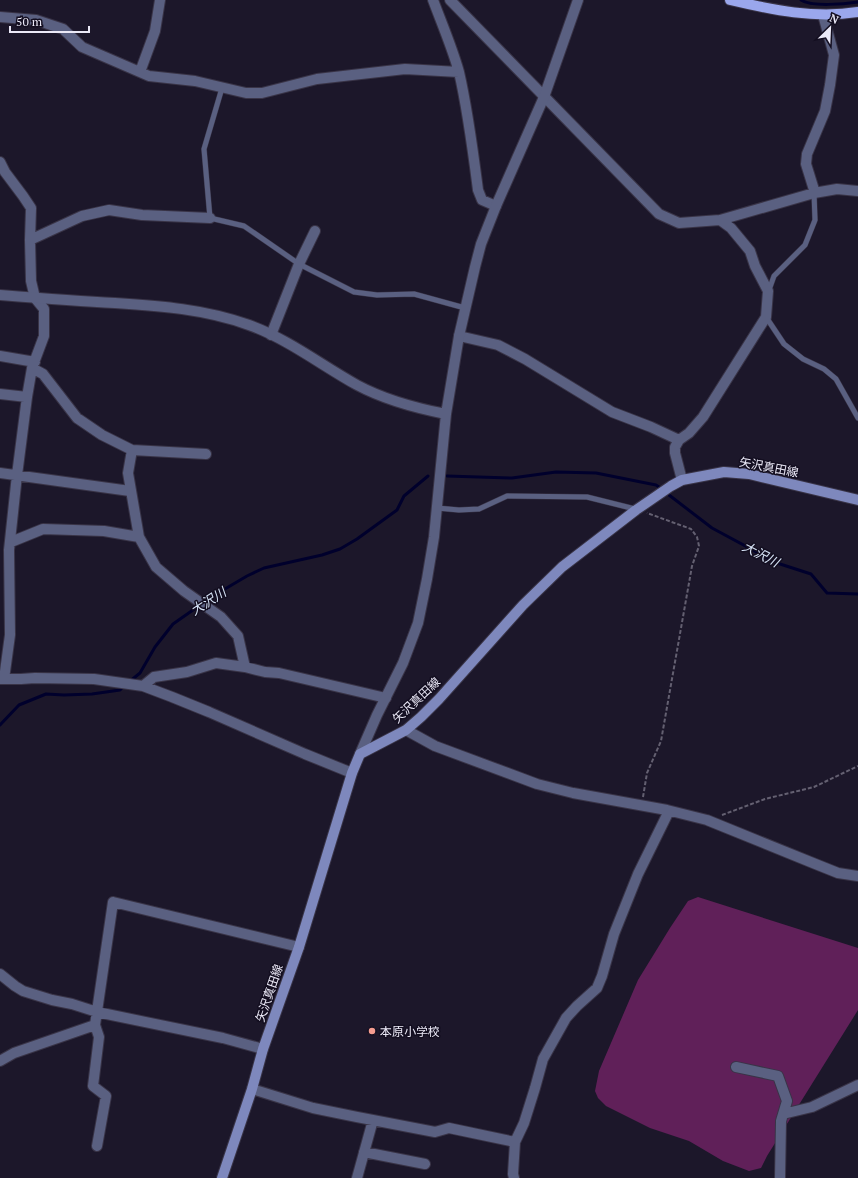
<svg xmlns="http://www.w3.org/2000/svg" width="858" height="1178" font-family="'PT Serif','Noto Sans JP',serif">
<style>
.forest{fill:#602059}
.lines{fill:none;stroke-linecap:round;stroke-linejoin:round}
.stream{stroke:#00002c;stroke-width:3}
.service-casing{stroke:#393447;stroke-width:6}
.minor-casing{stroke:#393447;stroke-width:12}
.tertiary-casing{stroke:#393447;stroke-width:12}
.secondary-casing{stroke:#393447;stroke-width:12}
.primary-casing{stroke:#393447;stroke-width:12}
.path{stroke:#646071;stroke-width:2;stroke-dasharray:4 2;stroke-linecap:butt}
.service{stroke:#5a6081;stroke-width:5}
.minor{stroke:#5a6081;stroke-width:10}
.tertiary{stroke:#5a6081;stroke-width:10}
.secondary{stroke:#7e88bd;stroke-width:10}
.primary{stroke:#9aa7ec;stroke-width:10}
.poi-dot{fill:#f59d90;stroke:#130e20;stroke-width:1.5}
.labels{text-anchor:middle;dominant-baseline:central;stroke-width:3;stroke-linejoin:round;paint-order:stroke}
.street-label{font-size:12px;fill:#ebe9f7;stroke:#130e20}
.poi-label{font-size:12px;fill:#ebe9f7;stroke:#130e20;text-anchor:start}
.water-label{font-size:13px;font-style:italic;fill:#d8e5f8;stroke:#130e20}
</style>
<rect width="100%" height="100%" fill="#1c172a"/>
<path class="forest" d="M 698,897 L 858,948 L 858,1010 L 767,1156 L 761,1168 L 749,1171 L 723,1161 L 689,1141 L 650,1128 L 606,1106 L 598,1098 L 595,1091 L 599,1071 L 638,980 L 670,928 L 688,901 Z"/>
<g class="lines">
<path class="stream" d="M 801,0 C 811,7 845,4 858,2
M 447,476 L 512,478 L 556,472 L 596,473 L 656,485 L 659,487
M 669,495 L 712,528 L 777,563 L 811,574 L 827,593 L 858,594
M 129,682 L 140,673 L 155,647 L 173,624 L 213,596 L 247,576 L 264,568 L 322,555 L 340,549 L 357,539 L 397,510 L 404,496 L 428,476
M 0,725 L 19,705 L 46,694 L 64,695 L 92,694 L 120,690 L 125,685"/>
<defs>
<path id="service" d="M 222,88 L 204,149 L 210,218 L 244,226 L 299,264 L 354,292 L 377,295 L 414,294 L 465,308
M 769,290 L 774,276 L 805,245 L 815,220 L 814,193
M 766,317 L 784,344 L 803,359 L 824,369 L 836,379 L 858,418
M 437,508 L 459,510 L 479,509 L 507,496 L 587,497 L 635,509"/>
<path id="minor" d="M 433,0 C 442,24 452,47 459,72 C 468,111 473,151 478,190 L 482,200 L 496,206
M 450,0 L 659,214 L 679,223 L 720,220 L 814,193 L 837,189 L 858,191
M 0,17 L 36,20 L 63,29 L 82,47 L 149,76 L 195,81 L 246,93 L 262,93 L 317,79 L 405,69 L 459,72
M 140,72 L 155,31 L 160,0
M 0,162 L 5,172 L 23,196 L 31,208 L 30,240 L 31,281 L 35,298 L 44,309 L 44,336 L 32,368 L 27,397 L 17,475 L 9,550 L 10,635 L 4,679
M 815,193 L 806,164 L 807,154 L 825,111 L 830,85 L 834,55 L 823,15
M 30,240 L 82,216 L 109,210 L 142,215 L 210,218
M 271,335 L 299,264 L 315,231
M 459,336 L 498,345 L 525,359 L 612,412 L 651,427 L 679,440
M 0,356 L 35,362
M 32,368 L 43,374 L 77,418 L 102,435 L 132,450 L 206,454
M 0,394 L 27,397
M 132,450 L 128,473 L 139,537 L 156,567 L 184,591 L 221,617 L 238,636 L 245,667
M 0,473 L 130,491
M 682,480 L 675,453 L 675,447 L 679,440 L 689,433 L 703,417 L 766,317 L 768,291 L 755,266 L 750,251 L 731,228 L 720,220
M 11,542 L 43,529 L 104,531 L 139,537
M 0,679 L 21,679 L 35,678 L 94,679 L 143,686 L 172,697 L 209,712 L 305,754 L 352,773
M 143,686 L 154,677 L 187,672 L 216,663 L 245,667 L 265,672 L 279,673 L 386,698
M 406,730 L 435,746 L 537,784 L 573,793 L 667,810 L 707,820 L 813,863 L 838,873 L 858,876
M 0,974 L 15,986 L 23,991 L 52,1000 L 72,1004 L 97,1012 L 223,1038 L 263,1049
M 95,1025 L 99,1037 L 93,1086 L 106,1096 L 97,1146
M 0,1061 L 14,1053 L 95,1025 L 113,902 L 299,947
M 736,1067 L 778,1076 L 787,1101 L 781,1121 L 780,1178
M 252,1089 L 313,1108 L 357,1117 L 435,1132 L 449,1128 L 515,1142
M 783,1114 L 812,1107 L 858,1085
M 364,1152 L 425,1164
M 357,1178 L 373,1120
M 514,1178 L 513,1174 L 515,1142 L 524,1123 L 535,1088 L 543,1059 L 566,1018 L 577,1006 L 597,988 L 602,976 L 614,934 L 638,874 L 669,811"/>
<path id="tertiary" d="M 0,295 C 38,298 76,301 115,303 C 160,306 205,309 249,325 C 288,339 321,365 357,385 C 385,400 415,408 446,414
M 360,754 L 377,715 L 403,663 L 418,623 L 427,579 L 434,537 L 446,414 L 459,336 L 475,267 L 481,244 L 496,206 L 544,97 L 578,0"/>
<path id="secondary" d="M 222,1178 L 252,1089 L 263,1049 L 299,947 L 352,773 L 360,754 L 406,730 L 421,717 L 439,699 L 523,605 L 562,567 L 636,510 L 671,486 L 682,480 L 724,472 L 749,474 L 858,500"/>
<path id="primary" d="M 730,0 C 773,10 815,19 858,12"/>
</defs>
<use href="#service" class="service-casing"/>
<use href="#minor" class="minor-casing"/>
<use href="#tertiary" class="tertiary-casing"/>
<use href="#secondary" class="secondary-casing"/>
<use href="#primary" class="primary-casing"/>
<path class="path" d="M 643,797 L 647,773 L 661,741 L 692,566 L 699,546 L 697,537 L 691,529 L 647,513
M 722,815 L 765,799 L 814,787 L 858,766"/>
<use href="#service" class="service"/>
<use href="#minor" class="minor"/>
<use href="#tertiary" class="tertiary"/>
<use href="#secondary" class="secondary"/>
<use href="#primary" class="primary"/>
</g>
<circle class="poi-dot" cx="372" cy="1031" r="4"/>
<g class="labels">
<g class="street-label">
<text transform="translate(769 467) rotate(11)">矢沢真田線</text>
<text transform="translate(416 700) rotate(-43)">矢沢真田線</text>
<text transform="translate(269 993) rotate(-71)">矢沢真田線</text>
</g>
<g class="poi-label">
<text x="380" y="1031">本原小学校</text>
</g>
<g class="water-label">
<text transform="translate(761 554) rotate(27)">大沢川</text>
<text transform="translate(208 601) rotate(-33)">大沢川</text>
</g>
</g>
<g transform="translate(830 28) rotate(24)" stroke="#130e20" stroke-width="3" paint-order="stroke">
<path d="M0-3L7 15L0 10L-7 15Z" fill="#ebe9f7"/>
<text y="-6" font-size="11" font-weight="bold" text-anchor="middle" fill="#ebe9f7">N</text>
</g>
<path d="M10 26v6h79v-6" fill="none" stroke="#ebe9f7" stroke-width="2"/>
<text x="16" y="26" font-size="12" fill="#ebe9f7" stroke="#130e20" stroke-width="3" paint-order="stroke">50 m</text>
</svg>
